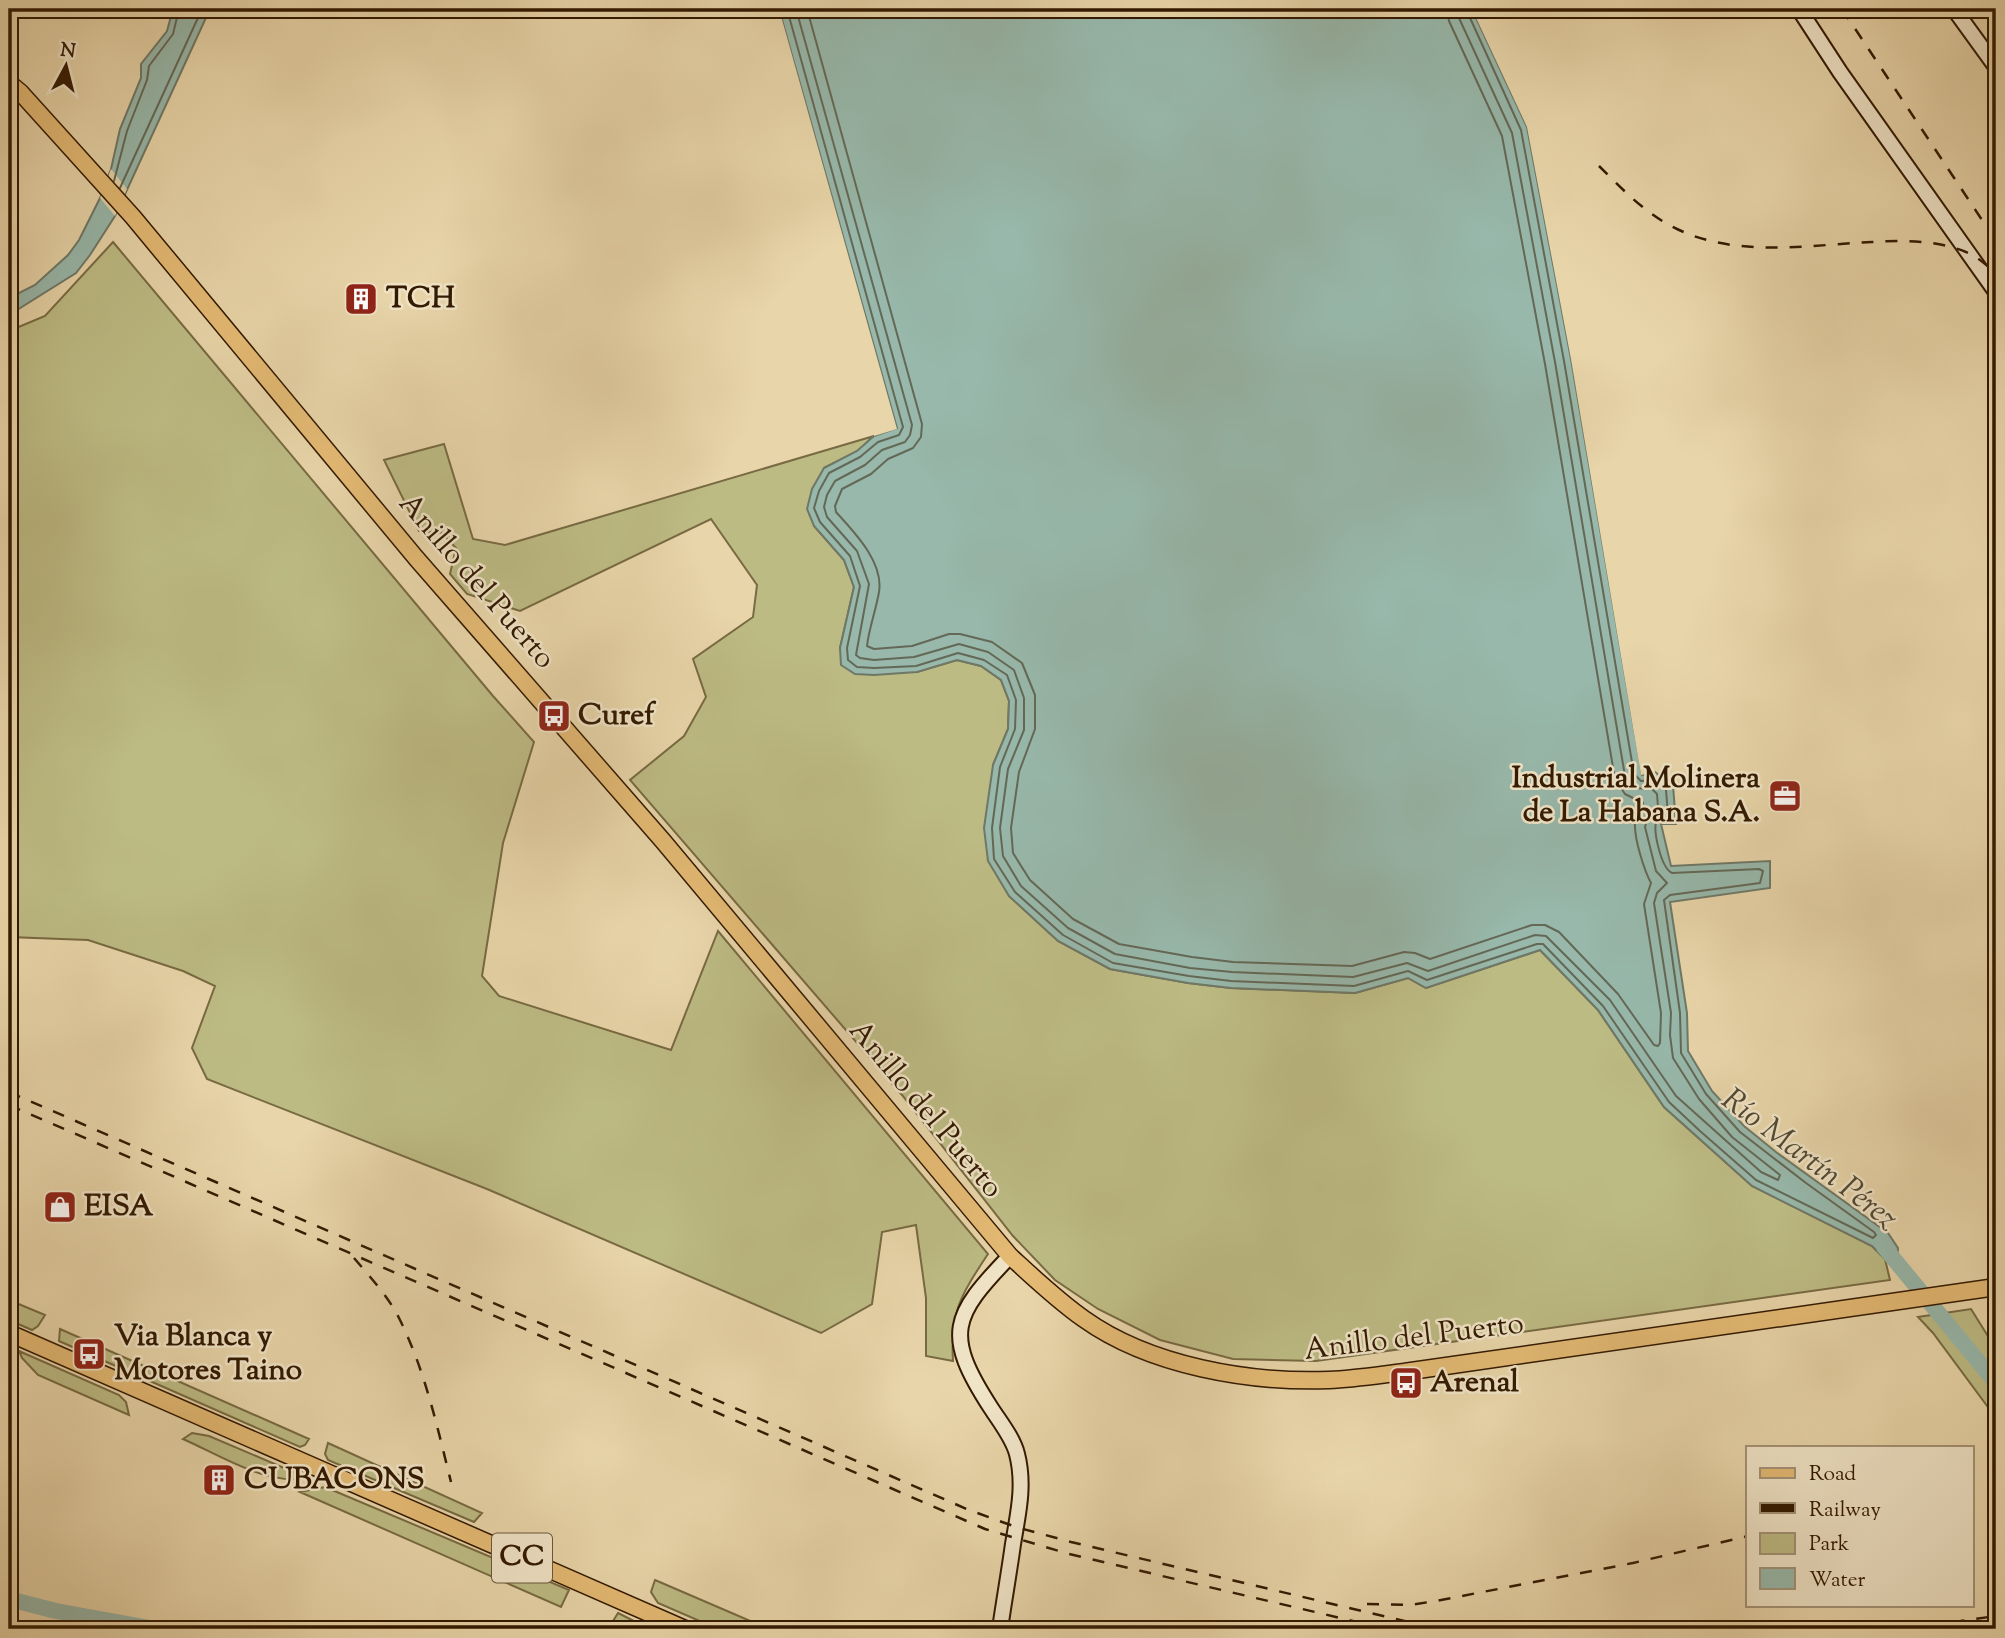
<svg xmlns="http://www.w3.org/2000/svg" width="2005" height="1638" font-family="'Sorts Mill Goudy',serif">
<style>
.green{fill:#bdbb84;stroke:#786a42;stroke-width:2}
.water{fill:#97b8ab;stroke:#6f7867;stroke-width:2}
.pier{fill:#e8d5a9}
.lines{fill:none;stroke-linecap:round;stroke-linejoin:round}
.shore{stroke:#646856;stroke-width:2}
.river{stroke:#97b8ab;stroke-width:16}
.secondary-casing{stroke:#321900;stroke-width:18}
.primary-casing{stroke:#321900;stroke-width:19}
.secondary{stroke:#f0e4c7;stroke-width:14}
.primary{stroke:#e4ba74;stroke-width:16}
.rail{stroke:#321900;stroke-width:2.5;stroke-dasharray:12 12;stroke-linecap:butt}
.labels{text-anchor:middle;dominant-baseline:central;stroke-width:5;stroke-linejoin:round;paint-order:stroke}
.shield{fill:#f0e4c7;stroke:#6b563c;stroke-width:2}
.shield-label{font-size:28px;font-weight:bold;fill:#321900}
.poi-label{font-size:30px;font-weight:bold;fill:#321900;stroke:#f0e4c7;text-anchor:start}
.street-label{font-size:30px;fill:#321900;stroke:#f0e4c7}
.water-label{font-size:32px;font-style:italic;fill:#504933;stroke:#f0e4c7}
</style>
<rect width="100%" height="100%" fill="#e8d5a9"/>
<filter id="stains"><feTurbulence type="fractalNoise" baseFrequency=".00286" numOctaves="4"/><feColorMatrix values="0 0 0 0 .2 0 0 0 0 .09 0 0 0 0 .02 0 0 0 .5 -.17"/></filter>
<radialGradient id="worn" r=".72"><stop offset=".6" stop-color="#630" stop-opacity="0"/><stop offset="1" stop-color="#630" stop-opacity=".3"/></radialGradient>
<path class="green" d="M 113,242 L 493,696 L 534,742 L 503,843 L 482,976 L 499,996 L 671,1050 L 718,931 L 988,1254 C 961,1295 950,1311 953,1361 L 926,1356 L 926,1298 L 916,1225 L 882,1232 L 872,1304 L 821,1333 L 487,1189 L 207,1079 L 192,1048 L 215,986 L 183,971 L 88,940 L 9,937 L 9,331 L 45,316 Z
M 874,436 L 858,451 L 824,468 L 814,526 L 844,560 L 854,587 L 840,648 L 917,672 L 957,660 L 981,666 L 1001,680 L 1009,701 L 1008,729 L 993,765 L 1009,896 L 1058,941 L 1110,969 L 1188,983 L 1231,988 L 1355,993 L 1408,978 L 1426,988 L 1540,950 L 1598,1010 L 1664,1107 L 1752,1186 L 1872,1246 L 1885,1259 L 1890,1280 L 1316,1361 L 1233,1359 L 1160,1340 L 1098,1309 L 1055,1280 L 1013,1236 L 902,1095 L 630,780 L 684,736 L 706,697 L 693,659 L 753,617 L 757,585 L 711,519 L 520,611 L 467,594 L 450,574 L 456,548 L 442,533 L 419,531 L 384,460 L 444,444 L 473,539 L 505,545 Z
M 9,1300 L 45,1315 L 38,1326 L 32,1330 L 9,1320 Z
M 1971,1309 L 1996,1349 L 1996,1418 L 1933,1333 L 1918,1317 Z
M 60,1329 L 309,1439 L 305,1445 L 300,1447 L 59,1341 Z
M 19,1351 L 119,1395 L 126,1402 L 129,1415 L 38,1375 L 22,1358 Z
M 192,1433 L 209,1436 L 303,1476 L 300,1479 C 263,1483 217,1454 183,1439 Z
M 328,1443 L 482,1513 L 474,1522 L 328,1460 L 325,1454 Z
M 325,1487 L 569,1590 L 561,1607 L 300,1492 Z
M 655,1580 L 769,1629 L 718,1629 L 658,1603 L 651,1592 Z
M 618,1613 L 648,1628 L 649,1629 L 608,1629 Z"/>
<path class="water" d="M 173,9 L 210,9 L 115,216 L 90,255 L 76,273 L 9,315 L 9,298 L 35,285 L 68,255 L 79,240 L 100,198 L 111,169 L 120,129 L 141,78 L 141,64 L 167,31 Z
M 779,9 L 1472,9 L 1527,127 L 1571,359 L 1642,775 L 1655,772 L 1673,785 L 1676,824 L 1661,824 L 1671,866 L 1770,861 L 1770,888 L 1670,902 L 1687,1013 L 1688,1051 L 1712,1091 L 1744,1126 L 1776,1152 L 1888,1233 L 1898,1248 L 1897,1261 L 1885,1259 L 1872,1246 L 1752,1186 L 1664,1107 L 1598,1010 L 1540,950 L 1426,988 L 1408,978 L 1355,993 L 1231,988 L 1188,983 L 1110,969 L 1058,941 L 1009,896 L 988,861 L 984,828 L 993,765 L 1008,729 L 1009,701 L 1001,680 L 981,666 L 957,660 L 917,672 L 874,675 L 855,674 L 841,665 L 840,648 L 854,587 L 844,560 L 814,526 L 807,509 L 812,489 L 824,468 L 857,451 L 874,436 L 897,428 Z"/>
<path class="pier" d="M 776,9 L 779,9 L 897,429 L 874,436 L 874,432 L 893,426 Z
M 1472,9 L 1476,9 L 1531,126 L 1574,359 L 1644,770 L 1655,768 L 1655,772 L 1641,775 L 1571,359 L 1527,127 Z
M 111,169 L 127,189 L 115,216 L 100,198 Z"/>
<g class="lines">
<path class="shore" d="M 787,9 L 903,427 L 899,435 L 878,442 L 860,457 L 829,473 L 819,491 L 814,508 L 820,522 L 850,556 L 860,586 L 847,648 L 848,660 L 857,667 L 874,668 L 916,666 L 958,653 L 984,660 L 1007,675 L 1016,700 L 1015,729 L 1000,767 L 992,828 L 994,859 L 1015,892 L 1063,935 L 1113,963 L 1189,976 L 1231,981 L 1354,986 L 1408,971 L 1427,980 L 1537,944 L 1543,944 L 1603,1006 L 1669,1102 L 1700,1131 L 1756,1180 L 1873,1238 L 1876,1235 L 1874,1232 L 1806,1183 L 1740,1132 L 1706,1094 L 1681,1053 L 1680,1013 L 1664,900 L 1670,895 L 1760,883 L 1763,871 L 1759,869 L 1672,873 C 1661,868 1652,829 1657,819 L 1668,814 L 1666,790 L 1654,780 L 1641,781 L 1634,774 L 1564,361 L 1521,130 L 1466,9
M 796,9 L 912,425 L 910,435 L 905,442 L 882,450 L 865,465 L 835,481 L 827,495 L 824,507 L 827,517 L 857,551 L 869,584 L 856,655 L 860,658 L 874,660 L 914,657 L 959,644 L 988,652 L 1014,670 L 1024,698 L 1024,730 L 1008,769 L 1000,828 L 1003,856 L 1021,886 L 1068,928 L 1115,954 L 1190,968 L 1232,972 L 1353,977 L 1407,963 L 1428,971 L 1535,935 L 1546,936 L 1610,1000 L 1676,1096 L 1761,1172 L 1778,1180 L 1780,1175 L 1732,1137 L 1699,1099 L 1673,1058 L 1670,1035 L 1671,1013 L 1654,903 L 1657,893 L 1667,883 L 1656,871 L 1645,827 L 1648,816 L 1658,807 L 1657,794 L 1652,789 L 1634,788 L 1625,776 L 1555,362 L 1512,133 L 1459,18 L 1457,9
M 807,9 L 922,424 L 921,437 L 913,448 L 888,459 L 871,474 L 842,489 L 835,506 L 836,512 C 854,532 884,562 879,592 C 876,610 869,628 867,646 L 874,649 L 912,646 L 949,634 L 960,634 L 992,642 L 1022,663 L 1035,695 L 1035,729 L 1019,772 L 1011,828 L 1013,853 L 1030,880 L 1073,919 L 1119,944 L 1192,957 L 1233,962 L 1352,966 L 1404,952 L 1415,953 L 1430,959 L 1532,925 L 1545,925 L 1559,932 L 1618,994 L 1654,1045 L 1658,1046 L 1660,1043 L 1661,1013 L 1644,904 L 1651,883 C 1644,870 1634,838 1635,823 C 1635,816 1640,810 1643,803 L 1625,794 L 1615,779 L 1545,364 L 1502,136 L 1449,21 L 1447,9
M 114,181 L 127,131 L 147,80 L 149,66 L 173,34 L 179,9
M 120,188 L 202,9"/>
<path class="river" d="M 1884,1247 L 1996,1383
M 9,1599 L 56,1611 L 155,1629"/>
<defs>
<path id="secondary" d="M 1799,9 L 1840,72 L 1996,292
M 1954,9 L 1996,67
M 1000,1629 C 1004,1601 1009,1573 1013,1544 C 1018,1514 1025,1485 1017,1454 C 1013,1438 1000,1422 991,1408 C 943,1334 952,1316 1010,1256"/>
<path id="primary" d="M 9,83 L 21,93 L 133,217 L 416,558 L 663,841 L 1010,1256 C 1034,1278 1057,1300 1084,1319 C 1150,1366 1249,1383 1329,1380 C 1354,1379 1379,1375 1404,1372 L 1996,1287
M 9,1333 L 685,1629"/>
</defs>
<use href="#secondary" class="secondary-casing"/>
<use href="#primary" class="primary-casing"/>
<use href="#secondary" class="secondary"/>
<use href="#primary" class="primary"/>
<path class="rail" d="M 1842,9 L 1996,241
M 1599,166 C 1623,190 1647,215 1677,229 C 1737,258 1808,245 1872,242 C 1903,240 1936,240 1966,252 C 1977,256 1987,266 1996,273
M 9,1092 L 969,1510 L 1016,1527 L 1071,1542 L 1438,1629
M 9,1105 L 985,1529 L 1069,1554 L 1387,1629
M 354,1258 C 370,1277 388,1296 399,1318 C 425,1370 437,1426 451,1482
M 1367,1604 L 1411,1605 L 1441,1600 L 1633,1563 L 1748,1536
M 1905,1629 L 1996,1616
M 1981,1629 L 1996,1627"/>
</g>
<defs>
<symbol id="building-square" viewBox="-11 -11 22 22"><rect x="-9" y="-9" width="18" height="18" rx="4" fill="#8f2418" stroke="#f0e4c7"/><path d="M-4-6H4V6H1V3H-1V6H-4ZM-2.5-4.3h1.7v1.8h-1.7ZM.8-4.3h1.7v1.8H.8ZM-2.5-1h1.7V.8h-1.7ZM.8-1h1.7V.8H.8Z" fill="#fff"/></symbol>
<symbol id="bus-square" viewBox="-11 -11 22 22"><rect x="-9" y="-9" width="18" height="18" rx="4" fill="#8f2418" stroke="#f0e4c7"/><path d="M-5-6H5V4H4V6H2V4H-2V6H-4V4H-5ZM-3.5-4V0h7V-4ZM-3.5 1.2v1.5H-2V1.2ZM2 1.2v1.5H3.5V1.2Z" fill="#fff"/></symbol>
<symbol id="office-square" viewBox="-11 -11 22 22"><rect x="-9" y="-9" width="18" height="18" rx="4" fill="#8f2418" stroke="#f0e4c7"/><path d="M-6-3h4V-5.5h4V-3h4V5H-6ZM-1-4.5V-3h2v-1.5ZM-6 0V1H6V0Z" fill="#fff"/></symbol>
<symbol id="shop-square" viewBox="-11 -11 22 22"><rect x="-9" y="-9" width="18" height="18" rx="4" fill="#8f2418" stroke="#f0e4c7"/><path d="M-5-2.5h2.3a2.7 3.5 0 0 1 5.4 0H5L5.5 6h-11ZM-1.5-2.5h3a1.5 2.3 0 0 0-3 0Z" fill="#fff"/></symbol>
</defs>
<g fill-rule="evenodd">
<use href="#building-square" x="342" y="280" width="38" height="38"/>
<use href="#bus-square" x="535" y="697" width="38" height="38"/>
<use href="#office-square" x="1766" y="777" width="38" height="38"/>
<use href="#shop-square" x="41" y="1188" width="38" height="38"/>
<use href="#bus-square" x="70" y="1335" width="38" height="38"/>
<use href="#bus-square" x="1387" y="1364" width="38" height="38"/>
<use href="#building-square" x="200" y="1461" width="38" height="38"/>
</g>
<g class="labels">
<rect class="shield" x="492" y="1533.5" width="60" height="49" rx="5"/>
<g class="shield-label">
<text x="522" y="1558">CC</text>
</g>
<g class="poi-label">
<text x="386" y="299">TCH</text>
<text x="578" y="716">Curef</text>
<text x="1760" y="779" text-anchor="end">Industrial Molinera<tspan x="1760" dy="34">de La Habana S.A.</tspan></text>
<text x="84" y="1207">EISA</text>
<text x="114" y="1337">Via Blanca y<tspan x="114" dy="34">Motores Taino</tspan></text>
<text x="1430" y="1383">Arenal</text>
<text x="244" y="1480">CUBACONS</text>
</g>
<g class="street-label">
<text transform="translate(476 582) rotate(49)">Anillo del Puerto</text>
<text transform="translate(925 1110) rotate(50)">Anillo del Puerto</text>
<text transform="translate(1414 1338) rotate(-7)">Anillo del Puerto</text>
</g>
<g class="water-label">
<text transform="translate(1809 1160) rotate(37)">Río Martín Pérez</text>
</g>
</g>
<rect width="2005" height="1638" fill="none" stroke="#e8d5a9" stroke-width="35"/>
<rect x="10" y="10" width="1984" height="1617" fill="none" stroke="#321900" stroke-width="3.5"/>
<rect x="18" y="18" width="1970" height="1603" fill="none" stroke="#321900" stroke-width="2"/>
<rect x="1746" y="1446" width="228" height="161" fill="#f0e4c7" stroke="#a49377" stroke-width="2"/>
<rect x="1760" y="1468" width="35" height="10" fill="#e4ba74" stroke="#a49377" stroke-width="2"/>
<text x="1809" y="1480" font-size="21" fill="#321900">Road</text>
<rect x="1760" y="1503" width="35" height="10" fill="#321900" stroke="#a49377" stroke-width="2"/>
<text x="1809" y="1516" font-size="21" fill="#321900">Railway</text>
<rect x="1760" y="1533" width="35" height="21" fill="#bdbb84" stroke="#a49377" stroke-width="2"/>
<text x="1809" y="1550" font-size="21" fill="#321900">Park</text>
<rect x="1760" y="1568" width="35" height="21" fill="#97b8ab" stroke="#a49377" stroke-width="2"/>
<text x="1809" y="1586" font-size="21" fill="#321900">Water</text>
<g transform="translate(66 66) rotate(7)" stroke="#f0e4c7" stroke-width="5" paint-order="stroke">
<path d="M0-5L12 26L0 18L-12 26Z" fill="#321900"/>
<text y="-10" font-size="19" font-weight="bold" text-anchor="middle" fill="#321900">N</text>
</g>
<rect width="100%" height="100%" filter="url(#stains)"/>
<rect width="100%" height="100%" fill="url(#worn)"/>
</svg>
